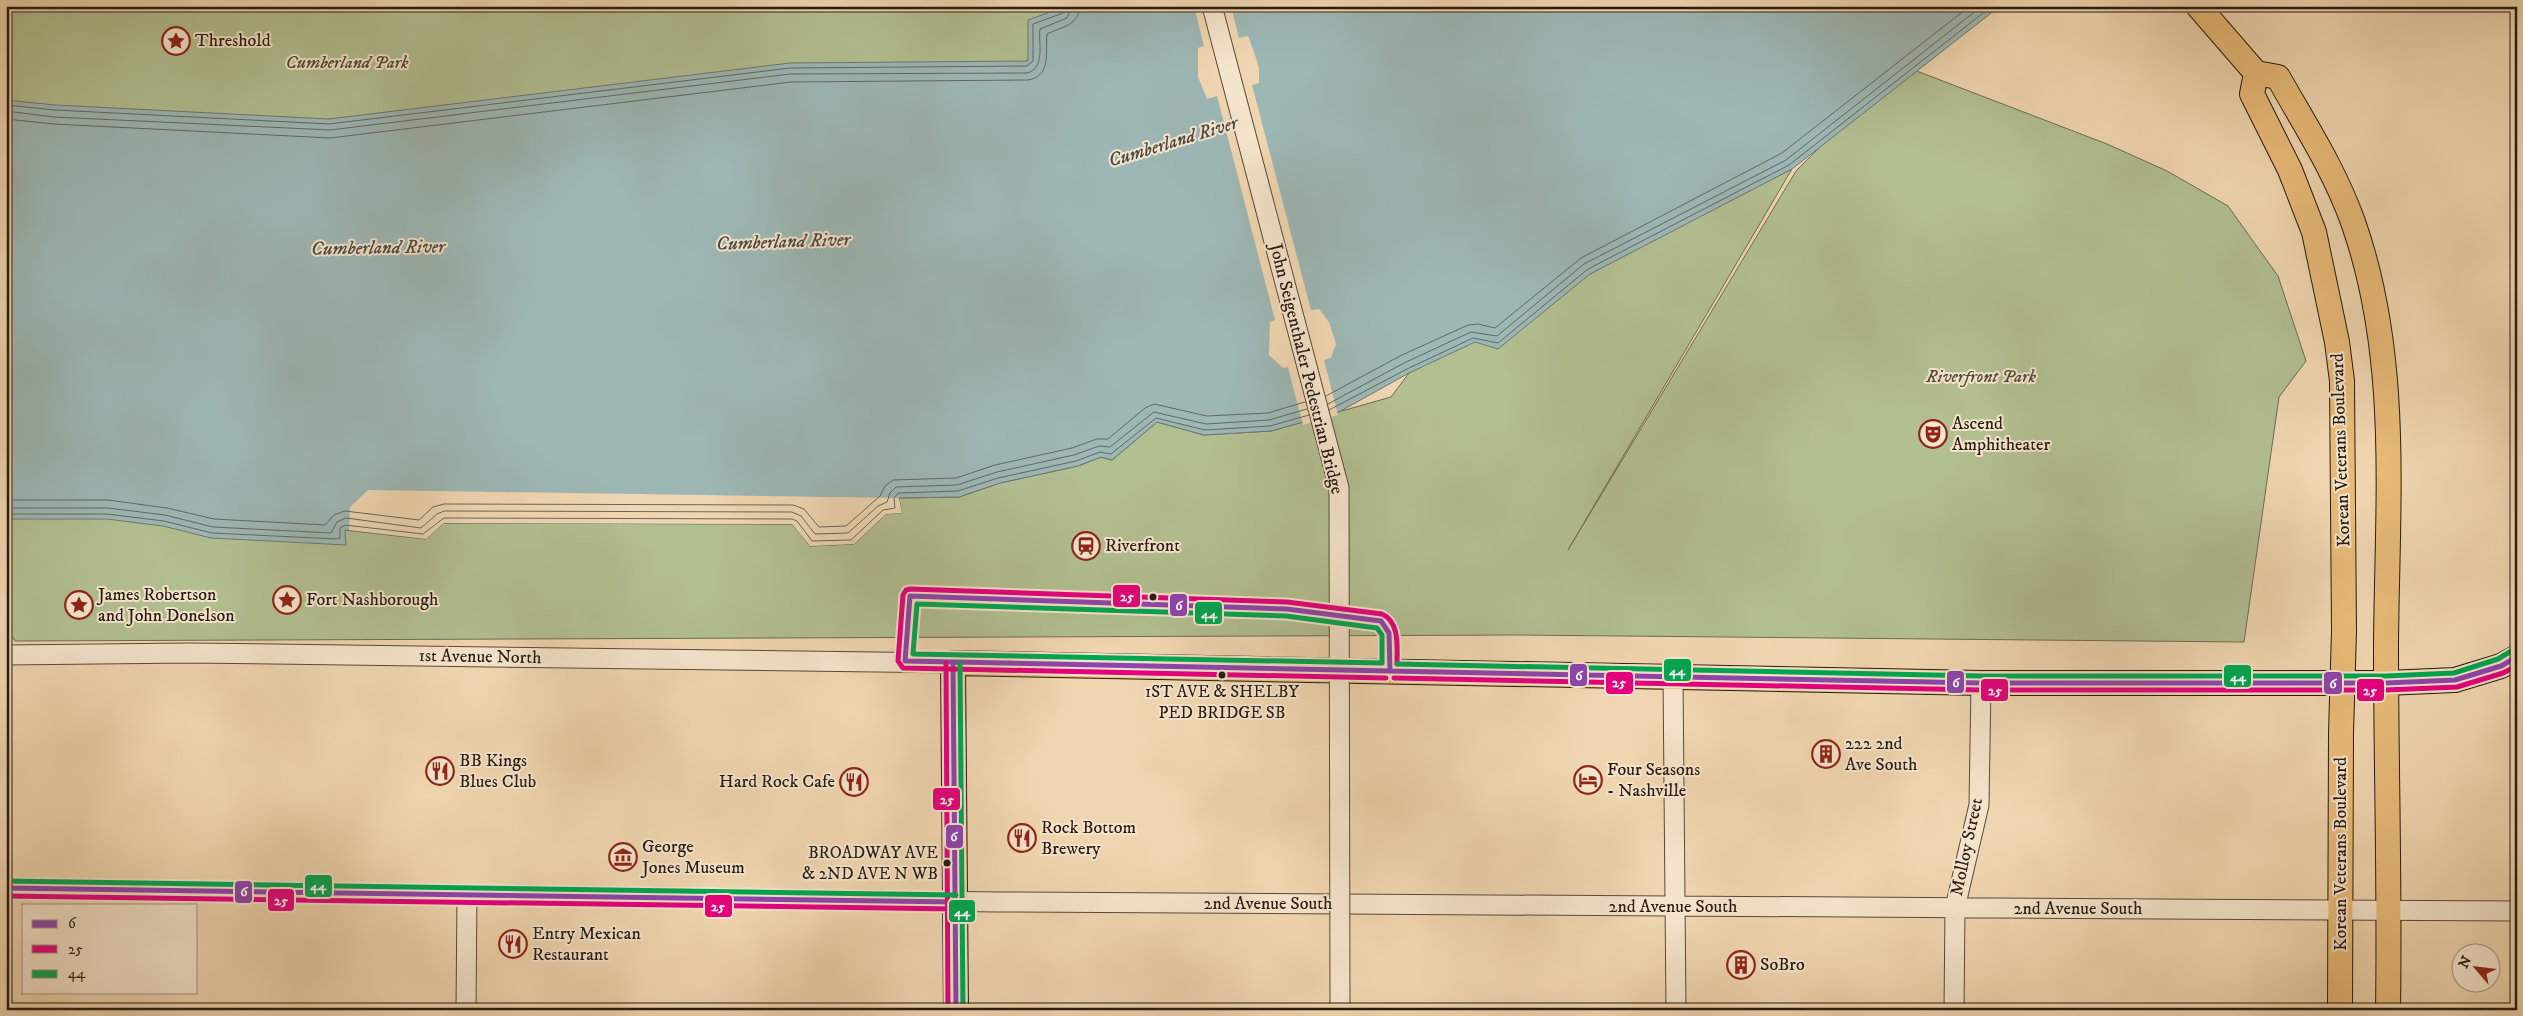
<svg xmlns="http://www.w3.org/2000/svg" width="2523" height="1016" font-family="'IM FELL DW Pica',serif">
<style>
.green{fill:#b2bf91;stroke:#6c6d52}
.water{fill:#9db7b5;stroke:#6d7974}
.pier{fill:#f0d6b0}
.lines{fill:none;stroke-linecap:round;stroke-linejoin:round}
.shore{stroke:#626964;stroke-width:1}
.minor-casing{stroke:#584a3a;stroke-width:21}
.major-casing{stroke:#261b12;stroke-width:26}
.minor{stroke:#f5e4cc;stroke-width:19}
.major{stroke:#e8bb78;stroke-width:24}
.minor-bridge-casing{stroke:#584a3a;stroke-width:21;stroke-linecap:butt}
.minor-bridge{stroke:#f5e4cc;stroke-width:19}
.bus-1-casing{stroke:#f5e4cc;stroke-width:9}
.bus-2-casing{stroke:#f5e4cc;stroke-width:9}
.bus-3-casing{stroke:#f5e4cc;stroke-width:9}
.bus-1{stroke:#8e44ad;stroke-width:5}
.bus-2{stroke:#e5007d;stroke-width:5}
.bus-3{stroke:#00a651;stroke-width:5}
.bus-dot{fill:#261b12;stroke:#f5e4cc;stroke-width:2}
.labels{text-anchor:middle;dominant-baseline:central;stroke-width:4;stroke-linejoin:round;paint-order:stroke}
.bus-label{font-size:17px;fill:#261b12;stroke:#f5e4cc}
.poi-label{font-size:18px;fill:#261b12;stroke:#f5e4cc;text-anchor:start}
.park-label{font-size:18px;font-style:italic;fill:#504c38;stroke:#f5e4cc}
.street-label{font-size:18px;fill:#261b12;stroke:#f5e4cc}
.water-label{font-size:19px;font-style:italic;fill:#4a4a43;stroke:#f5e4cc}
.line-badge{stroke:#f5e4cc;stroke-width:2}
.badge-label{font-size:14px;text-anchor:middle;font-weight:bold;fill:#fff}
</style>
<rect width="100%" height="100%" fill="#f0d6b0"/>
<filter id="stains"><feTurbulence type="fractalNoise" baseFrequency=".004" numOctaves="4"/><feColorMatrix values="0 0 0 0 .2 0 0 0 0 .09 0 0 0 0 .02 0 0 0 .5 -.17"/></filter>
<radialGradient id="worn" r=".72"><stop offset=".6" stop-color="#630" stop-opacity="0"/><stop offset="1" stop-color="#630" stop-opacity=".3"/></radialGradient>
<path class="green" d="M 6,6 L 1129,6 L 1028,61 L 380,120 L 47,117 L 6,110 Z
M 1901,65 L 2107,144 L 2167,171 L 2228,206 L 2278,276 L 2306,361 L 2279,397 L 2244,642 L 1517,635 L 15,641 L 6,626 L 6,460 L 345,530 L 425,539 L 444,523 L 792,524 L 810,546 L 854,544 L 886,514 L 900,505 L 899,498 L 959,497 L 1000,483 L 1078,466 L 1101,457 L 1112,460 L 1157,422 L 1204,435 L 1271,431 L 1391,397 L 1409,373 L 1643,245 L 1792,169 L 1568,550 L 1796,171 Z"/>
<path class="water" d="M 1067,6 L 2000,6 L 1792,169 L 1590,274 L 1498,349 L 1475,342 L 1409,373 L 1339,412 L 1271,431 L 1204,435 L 1157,422 L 1112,460 L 1101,457 L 1078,466 L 1000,483 L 959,497 L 899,498 L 902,513 L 886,514 L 854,544 L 810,546 L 792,524 L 444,523 L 426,539 L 345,530 L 346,545 L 211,538 L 163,526 L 107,519 L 6,519 L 6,100 L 55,105 L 329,119 L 790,63 L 1028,61 L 1028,20 Z"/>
<path class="pier" d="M 1194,6 L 1231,6 L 1239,38 L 1248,36 L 1255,55 L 1259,68 L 1259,83 L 1252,85 L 1311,310 L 1319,309 L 1329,322 L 1336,344 L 1331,358 L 1324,360 L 1338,415 L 1303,425 L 1288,367 L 1283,368 L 1269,355 L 1270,322 L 1275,320 L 1217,96 L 1207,99 L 1198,77 L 1198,48 L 1204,46 Z
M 368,490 L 899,498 L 902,513 L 886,514 L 854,544 L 810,546 L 792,524 L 444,523 L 426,539 L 349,530 L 350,507 Z"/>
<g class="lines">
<path class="shore" d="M 6,105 L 55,110 L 329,124 L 790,68 L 1027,66 L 1033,61 L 1033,24 L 1063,13 L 1066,6
M 6,111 L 54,117 L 330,130 L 790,74 L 1027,73 C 1046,68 1038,43 1040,29 L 1067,18 L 1072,6
M 6,119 L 54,124 L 330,138 L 791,82 L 1028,80 C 1052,76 1045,52 1047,34 C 1061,27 1079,26 1080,6
M 1326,396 L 1400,356 L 1468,325 L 1478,324 L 1495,328 L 1581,258 L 1782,153 L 1970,6
M 1328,404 L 1404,363 L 1471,332 L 1497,336 L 1584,264 L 1786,160 L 1982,6
M 1329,410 L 1407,369 L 1473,338 L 1498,343 L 1588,269 L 1789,165 L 1992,6
M 6,500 L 108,500 L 167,508 L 214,519 L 325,525 L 334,515 L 345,511 L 419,520 L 433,507 L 444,504 L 793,505 L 804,509 L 819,527 L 846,526 L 880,496 L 885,486 L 893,480 L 956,478 L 995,465 L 1072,448 L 1097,439 L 1108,439 L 1145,408 L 1154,404 L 1207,416 L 1268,413 L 1305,402
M 6,508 L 108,508 L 165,515 L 213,527 L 331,533 L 337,522 L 346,518 L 421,528 L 437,514 L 444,511 L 792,512 L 801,516 L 815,534 L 848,533 L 878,506 L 887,502 L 890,493 L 896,487 L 957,485 L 997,472 L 1074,455 L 1099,446 L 1110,447 L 1154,412 L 1206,424 L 1269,420 L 1307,409
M 6,514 L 107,514 L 164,521 L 212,533 L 337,539 L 340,538 L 340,528 L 345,525 L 423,534 L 444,518 L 792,519 L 797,521 L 812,541 L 851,540 L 883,510 L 895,508 L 894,498 L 898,493 L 958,491 L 998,478 L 1076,461 L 1100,452 L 1111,454 L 1156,418 L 1205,430 L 1270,426 L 1309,415"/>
<defs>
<path id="minor" d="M 6,655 L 190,653 L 953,663
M 1673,676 L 1676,1010
M 6,888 L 998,902 L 2517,911
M 466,1010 L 467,895
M 1954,1010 L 1955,908 L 1979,805 L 1981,683"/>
<path id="major" d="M 2198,6 L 2256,73
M 2256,73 L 2278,77 C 2305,125 2334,169 2353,222 C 2401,358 2387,503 2386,645 C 2386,767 2390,888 2388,1010
M 2256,73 L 2252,94 L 2290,170 L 2314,232 L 2337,342 L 2342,381 L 2344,631 L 2341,733 L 2340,1010
M 956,1010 L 953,663 L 1981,683 L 2386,683 L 2455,680 L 2501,666 L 2517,657"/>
</defs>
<use href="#minor" class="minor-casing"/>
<use href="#major" class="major-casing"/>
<use href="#minor" class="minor"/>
<use href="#major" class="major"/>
<defs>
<path id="minor-bridge" d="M 1212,6 L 1339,488 L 1340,1010"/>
</defs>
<use href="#minor-bridge" class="minor-bridge-casing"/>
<use href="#minor-bridge" class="minor-bridge"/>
<defs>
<path id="bus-1" d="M 910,596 L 1287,609 L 1381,621 L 1389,633 L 1390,671 L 905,661 Z
M 953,663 L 956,1010
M 1390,671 L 1981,683 L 2386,683 L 2455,680 L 2501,666 L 2517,657
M 6,888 L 956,902"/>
<path id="bus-2" d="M 946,663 L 948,1010
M 1386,678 L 903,668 L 898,661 L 903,595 L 906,590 L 910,589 L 1287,602 L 1382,614 C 1400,622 1397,647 1397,664
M 1394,678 L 1981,690 L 2386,690 L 2457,687 L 2503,673 L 2517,666
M 6,896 L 956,909"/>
<path id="bus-3" d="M 917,604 L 1286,616 L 1377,628 L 1382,635 L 1382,663 L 913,654 Z
M 960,663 L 963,1010
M 1397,664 L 1981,676 L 2386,676 L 2454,673 L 2498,659 L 2513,650
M 6,881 L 956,895"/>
</defs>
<use href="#bus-1" class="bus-1-casing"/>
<use href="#bus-2" class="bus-2-casing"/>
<use href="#bus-3" class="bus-3-casing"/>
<use href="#bus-1" class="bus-1"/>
<use href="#bus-2" class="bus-2"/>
<use href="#bus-3" class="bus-3"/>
</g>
<defs>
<symbol id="sight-ring" viewBox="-11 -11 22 22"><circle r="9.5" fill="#f5e4cc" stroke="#8f2418" stroke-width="1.5"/><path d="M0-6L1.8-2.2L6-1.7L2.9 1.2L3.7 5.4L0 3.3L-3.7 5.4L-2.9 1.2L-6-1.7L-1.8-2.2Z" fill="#8f2418"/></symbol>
<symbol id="theatre-ring" viewBox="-11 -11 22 22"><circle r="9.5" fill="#f5e4cc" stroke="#8f2418" stroke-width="1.5"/><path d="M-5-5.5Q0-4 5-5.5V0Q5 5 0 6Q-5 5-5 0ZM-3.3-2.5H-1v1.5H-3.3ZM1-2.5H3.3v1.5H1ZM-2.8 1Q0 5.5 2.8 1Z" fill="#8f2418"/></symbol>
<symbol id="station-ring" viewBox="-11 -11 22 22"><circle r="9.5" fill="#f5e4cc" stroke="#8f2418" stroke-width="1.5"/><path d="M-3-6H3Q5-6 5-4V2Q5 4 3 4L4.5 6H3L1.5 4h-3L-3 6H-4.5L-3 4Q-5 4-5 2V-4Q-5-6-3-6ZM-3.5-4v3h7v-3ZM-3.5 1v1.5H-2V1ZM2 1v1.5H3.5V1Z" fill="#8f2418"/></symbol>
<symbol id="building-ring" viewBox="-11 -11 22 22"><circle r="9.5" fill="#f5e4cc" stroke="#8f2418" stroke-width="1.5"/><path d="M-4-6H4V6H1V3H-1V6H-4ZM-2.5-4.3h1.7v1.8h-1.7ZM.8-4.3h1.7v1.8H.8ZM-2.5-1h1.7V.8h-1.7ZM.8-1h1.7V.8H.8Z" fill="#8f2418"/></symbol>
<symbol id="restaurant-ring" viewBox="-11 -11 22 22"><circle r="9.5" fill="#f5e4cc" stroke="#8f2418" stroke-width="1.5"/><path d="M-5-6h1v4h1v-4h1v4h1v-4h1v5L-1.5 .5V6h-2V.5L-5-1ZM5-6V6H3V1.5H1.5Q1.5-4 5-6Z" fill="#8f2418"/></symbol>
<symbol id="hotel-ring" viewBox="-11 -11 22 22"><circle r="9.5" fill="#f5e4cc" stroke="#8f2418" stroke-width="1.5"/><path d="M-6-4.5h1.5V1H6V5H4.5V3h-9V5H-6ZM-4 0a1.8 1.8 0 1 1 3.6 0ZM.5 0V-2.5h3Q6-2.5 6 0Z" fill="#8f2418"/></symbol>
<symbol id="museum-ring" viewBox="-11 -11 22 22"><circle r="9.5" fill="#f5e4cc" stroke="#8f2418" stroke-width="1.5"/><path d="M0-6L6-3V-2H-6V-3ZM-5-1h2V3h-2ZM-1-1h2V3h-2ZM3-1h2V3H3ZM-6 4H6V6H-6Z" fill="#8f2418"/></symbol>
</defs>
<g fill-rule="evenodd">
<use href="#sight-ring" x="160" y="25" width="32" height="32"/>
<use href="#theatre-ring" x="1917" y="418" width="32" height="32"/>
<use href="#station-ring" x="1070" y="530" width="32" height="32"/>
<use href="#sight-ring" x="271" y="584" width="32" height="32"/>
<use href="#sight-ring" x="63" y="589" width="32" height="32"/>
<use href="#building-ring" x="1810" y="738" width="32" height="32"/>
<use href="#restaurant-ring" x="424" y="755" width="32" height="32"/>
<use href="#hotel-ring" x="1572" y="764" width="32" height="32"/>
<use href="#restaurant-ring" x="838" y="766" width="32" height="32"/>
<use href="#restaurant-ring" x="1006" y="822" width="32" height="32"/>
<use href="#museum-ring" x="607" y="841" width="32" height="32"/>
<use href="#restaurant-ring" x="497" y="928" width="32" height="32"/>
<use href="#building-ring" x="1725" y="949" width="32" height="32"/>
</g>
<g class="bus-dot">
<circle cx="1153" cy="597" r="4.5"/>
<circle cx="1222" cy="675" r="4.5"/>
<circle cx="947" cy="863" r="4.5"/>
</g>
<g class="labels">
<g class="bus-label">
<text x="1222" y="692">1ST AVE &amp; SHELBY<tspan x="1222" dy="21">PED BRIDGE SB</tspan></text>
<text x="938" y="853" text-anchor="end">BROADWAY AVE<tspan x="938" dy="21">&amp; 2ND AVE N WB</tspan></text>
</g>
<g class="poi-label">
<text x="195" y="41">Threshold</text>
<text x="1952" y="424">Ascend<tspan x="1952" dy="21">Amphitheater</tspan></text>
<text x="1105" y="546">Riverfront</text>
<text x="98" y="595">James Robertson<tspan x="98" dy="21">and John Donelson</tspan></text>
<text x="306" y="600">Fort Nashborough</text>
<text x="1845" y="744">222 2nd<tspan x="1845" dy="21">Ave South</tspan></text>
<text x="459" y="761">BB Kings<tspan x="459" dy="21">Blues Club</tspan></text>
<text x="1607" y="770">Four Seasons<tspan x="1607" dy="21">- Nashville</tspan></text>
<text x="835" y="782" text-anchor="end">Hard Rock Cafe</text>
<text x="1041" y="828">Rock Bottom<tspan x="1041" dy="21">Brewery</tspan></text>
<text x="642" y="847">George<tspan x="642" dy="21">Jones Museum</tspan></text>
<text x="532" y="934">Entry Mexican<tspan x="532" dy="21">Restaurant</tspan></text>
<text x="1760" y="965">SoBro</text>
</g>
<g class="park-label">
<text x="347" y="63">Cumberland Park</text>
<text x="1981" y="377">Riverfront Park</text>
</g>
<g class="street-label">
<text transform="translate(1306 369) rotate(76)">John Seigenthaler Pedestrian Bridge</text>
<text transform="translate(2341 450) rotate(-92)">Korean Veterans Boulevard</text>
<text transform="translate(480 657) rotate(1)">1st Avenue North</text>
<text transform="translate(1967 847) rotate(-78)">Molloy Street</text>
<text transform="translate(2341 854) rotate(-90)">Korean Veterans Boulevard</text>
<text x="1268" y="904">2nd Avenue South</text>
<text x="1673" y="907">2nd Avenue South</text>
<text x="2078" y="909">2nd Avenue South</text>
</g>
<g class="water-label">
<text transform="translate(1173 142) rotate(-17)">Cumberland River</text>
<text transform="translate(783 242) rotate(-2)">Cumberland River</text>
<text transform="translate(378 248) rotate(-1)">Cumberland River</text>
</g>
</g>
<g class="line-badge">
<rect x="1112" y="584" width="29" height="24" rx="5" fill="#e5007d"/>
<rect x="1169" y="593" width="19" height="24" rx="5" fill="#8e44ad"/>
<rect x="1194" y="601" width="29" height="24" rx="5" fill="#00a651"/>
<rect x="1663" y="658" width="29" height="24" rx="5" fill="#00a651"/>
<rect x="1569" y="663" width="19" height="24" rx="5" fill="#8e44ad"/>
<rect x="2223" y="664" width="29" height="24" rx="5" fill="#00a651"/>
<rect x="1946" y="670" width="19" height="24" rx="5" fill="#8e44ad"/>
<rect x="1605" y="671" width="29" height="24" rx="5" fill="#e5007d"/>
<rect x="2323" y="671" width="20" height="24" rx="5" fill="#8e44ad"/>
<rect x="1980" y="678" width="29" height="24" rx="5" fill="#e5007d"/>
<rect x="2356" y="678" width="29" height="24" rx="5" fill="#e5007d"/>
<rect x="932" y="787" width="29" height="24" rx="5" fill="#e5007d"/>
<rect x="945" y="824" width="19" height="25" rx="5" fill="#8e44ad"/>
<rect x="304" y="874" width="29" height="24" rx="5" fill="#00a651"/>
<rect x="234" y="880" width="19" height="24" rx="5" fill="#8e44ad"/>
<rect x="267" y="888" width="28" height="24" rx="5" fill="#e5007d"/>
<rect x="704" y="894" width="29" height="24" rx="5" fill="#e5007d"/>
<rect x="948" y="899" width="28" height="24" rx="5" fill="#00a651"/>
</g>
<g class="badge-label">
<text x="1127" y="601">25</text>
<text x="1179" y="610">6</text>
<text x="1209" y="618">44</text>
<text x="1677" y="675">44</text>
<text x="1579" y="680">6</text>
<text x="2238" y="681">44</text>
<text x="1956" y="687">6</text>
<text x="1619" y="687">25</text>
<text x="2333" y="688">6</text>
<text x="1995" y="695">25</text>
<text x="2370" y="695">25</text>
<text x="947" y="804">25</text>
<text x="954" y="841">6</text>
<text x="318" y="890">44</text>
<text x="244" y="896">6</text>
<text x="281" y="905">25</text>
<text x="718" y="911">25</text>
<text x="962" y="916">44</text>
</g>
<rect width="2523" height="1016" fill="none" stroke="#f0d6b0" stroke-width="25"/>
<rect x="8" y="8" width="2508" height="1001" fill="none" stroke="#261b12" stroke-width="2.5"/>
<rect x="12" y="12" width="2498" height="991" fill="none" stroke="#261b12"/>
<rect x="22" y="904" width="175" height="90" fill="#f5e4cc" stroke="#a29482"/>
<rect x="32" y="920" width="25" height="8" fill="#8e44ad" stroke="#a29482"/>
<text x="68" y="928" font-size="15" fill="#261b12">6</text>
<rect x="32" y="945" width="25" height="8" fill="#e5007d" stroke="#a29482"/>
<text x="68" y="954" font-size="15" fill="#261b12">25</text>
<rect x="32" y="970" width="25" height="8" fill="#00a651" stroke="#a29482"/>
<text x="68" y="978" font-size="15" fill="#261b12">44</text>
<g transform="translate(2476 968) rotate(298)"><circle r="24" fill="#f5e4cc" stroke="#a29482"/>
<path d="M0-4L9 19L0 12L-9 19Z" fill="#8f2418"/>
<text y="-8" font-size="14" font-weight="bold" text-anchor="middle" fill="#261b12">N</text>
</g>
<rect width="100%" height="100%" filter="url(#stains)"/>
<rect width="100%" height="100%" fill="url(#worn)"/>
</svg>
